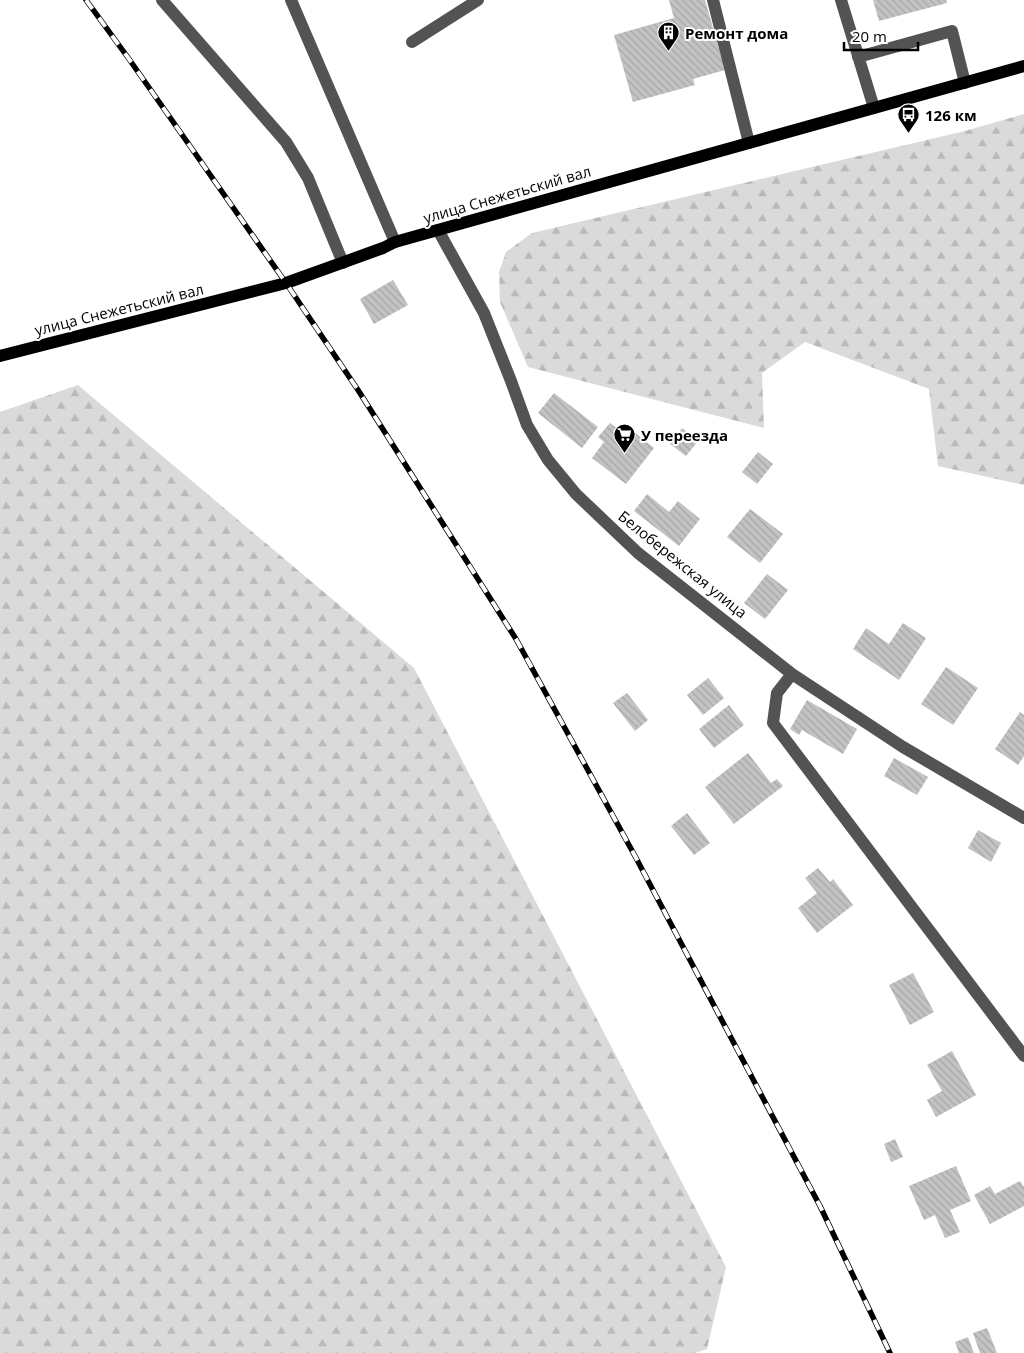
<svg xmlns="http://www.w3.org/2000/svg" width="1024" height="1353" font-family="'Open Sans',sans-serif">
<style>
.forest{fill:url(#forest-firs)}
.building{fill:url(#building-back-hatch)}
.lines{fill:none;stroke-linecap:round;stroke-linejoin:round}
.minor{stroke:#535353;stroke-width:12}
.major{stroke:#000;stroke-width:12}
.rail-casing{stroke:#000;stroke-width:5.5}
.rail{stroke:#fff;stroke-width:4;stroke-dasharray:11;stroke-linecap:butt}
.labels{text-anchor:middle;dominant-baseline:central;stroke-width:4;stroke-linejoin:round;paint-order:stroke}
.poi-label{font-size:15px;font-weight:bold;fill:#000;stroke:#fff;text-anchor:start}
.street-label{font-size:15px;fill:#000;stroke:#fff}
</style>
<defs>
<pattern id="forest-firs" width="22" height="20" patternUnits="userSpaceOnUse" patternTransform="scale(1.25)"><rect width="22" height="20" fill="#dadada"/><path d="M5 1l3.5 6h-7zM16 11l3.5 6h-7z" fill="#b9b9b9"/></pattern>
<pattern id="building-back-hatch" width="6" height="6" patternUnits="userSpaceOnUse" patternTransform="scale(1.25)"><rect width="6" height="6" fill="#c3c3c3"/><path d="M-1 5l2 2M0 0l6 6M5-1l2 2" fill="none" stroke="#a6a6a6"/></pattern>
</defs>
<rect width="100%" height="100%" fill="#fff"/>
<path class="forest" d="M 1024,114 L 1024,485 L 938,466 L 929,389 L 805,342 L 762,373 L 764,428 L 528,367 L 500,302 L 499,272 L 506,252 L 532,233 L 965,131 Z
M 78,385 L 414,668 L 726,1267 L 707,1349 L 695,1353 L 0,1353 L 0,412 Z"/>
<path class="building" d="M 669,0 L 705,0 L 725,70 L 693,79 L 695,85 L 633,102 L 614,35 L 674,18 Z
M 873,0 L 946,0 L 947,3 L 879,21 Z
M 393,280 L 408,305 L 374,324 L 360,299 Z
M 554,393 L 598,427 L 582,448 L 538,413 Z
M 610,423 L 619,430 L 624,424 L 654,448 L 626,484 L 592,458 L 604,442 L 598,437 Z
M 682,428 L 698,441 L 686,456 L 670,444 Z
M 758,452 L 773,464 L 757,484 L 742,472 Z
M 647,494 L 669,512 L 678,501 L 700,519 L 679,546 L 634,511 Z
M 750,509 L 783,534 L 760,563 L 727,537 Z
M 767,574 L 788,590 L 765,619 L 744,603 Z
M 903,623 L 926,638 L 899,680 L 853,649 L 866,628 L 889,644 Z
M 946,667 L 978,688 L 953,725 L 921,704 Z
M 708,678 L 724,698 L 703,715 L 687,695 Z
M 627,693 L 648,720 L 635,731 L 613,703 Z
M 807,700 L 857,729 L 843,754 L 802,730 L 799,735 L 790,729 Z
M 729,705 L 744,725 L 714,748 L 699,729 Z
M 1020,712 L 1024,715 L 1024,756 L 1018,765 L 995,749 Z
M 748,753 L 771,783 L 777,779 L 783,786 L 734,824 L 705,787 Z
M 894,758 L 928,777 L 917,795 L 884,776 Z
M 687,813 L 710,843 L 694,855 L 671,826 Z
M 978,830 L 1001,843 L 991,862 L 968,848 Z
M 818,868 L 830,882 L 833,879 L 853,905 L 817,933 L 798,908 L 817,893 L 805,878 Z
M 913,973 L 934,1012 L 910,1025 L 889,985 Z
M 952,1051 L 976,1095 L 936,1117 L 927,1100 L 942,1091 L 927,1065 Z
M 895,1139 L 903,1157 L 891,1162 L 884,1144 Z
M 956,1166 L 971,1201 L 950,1210 L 960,1232 L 945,1238 L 935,1215 L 924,1220 L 909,1186 Z
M 1020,1181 L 1024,1187 L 1024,1206 L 990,1224 L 974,1195 L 990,1186 L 995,1194 Z
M 987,1328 L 997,1353 L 980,1353 L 973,1333 Z
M 968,1337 L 974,1353 L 959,1353 L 955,1342 Z"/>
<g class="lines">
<path class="minor" d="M 162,0 L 286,142 L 308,178 L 343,263
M 291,0 L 395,242
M 713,0 L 749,143
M 841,0 L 874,108
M 412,42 L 478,0
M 858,57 L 952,31 L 965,83
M 438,230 L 484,313 L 511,381 L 527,425 L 548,460 L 576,494 L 638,553 L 792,674 L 903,747 L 1024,818
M 792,674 L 777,693 L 773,723 L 1024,1056"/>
<path class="major" d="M 0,356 L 286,283 L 383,248 L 395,242 L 1024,66"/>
<defs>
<path id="rail" d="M 86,0 L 129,59 L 286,283 L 358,390 L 516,639 L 635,856 L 820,1206 L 890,1353"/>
</defs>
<use href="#rail" class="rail-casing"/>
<use href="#rail" class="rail"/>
</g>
<defs>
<symbol id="building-pin" viewBox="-11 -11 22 30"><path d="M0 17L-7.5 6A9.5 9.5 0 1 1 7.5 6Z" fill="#000" stroke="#fff"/><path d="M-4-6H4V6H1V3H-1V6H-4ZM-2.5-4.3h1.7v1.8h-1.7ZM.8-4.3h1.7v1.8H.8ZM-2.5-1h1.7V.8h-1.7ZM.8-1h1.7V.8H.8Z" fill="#fff"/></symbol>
<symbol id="bus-pin" viewBox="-11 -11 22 30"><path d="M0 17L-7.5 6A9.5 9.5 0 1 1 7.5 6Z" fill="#000" stroke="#fff"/><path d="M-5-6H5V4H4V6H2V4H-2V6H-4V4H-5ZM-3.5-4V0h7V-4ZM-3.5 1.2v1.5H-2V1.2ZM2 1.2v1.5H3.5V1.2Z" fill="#fff"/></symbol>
<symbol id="supermarket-pin" viewBox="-11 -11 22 30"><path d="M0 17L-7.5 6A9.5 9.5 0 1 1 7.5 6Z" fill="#000" stroke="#fff"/><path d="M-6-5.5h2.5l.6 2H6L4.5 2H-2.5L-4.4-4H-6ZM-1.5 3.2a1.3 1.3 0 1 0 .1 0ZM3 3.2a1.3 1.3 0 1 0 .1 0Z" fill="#fff"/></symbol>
</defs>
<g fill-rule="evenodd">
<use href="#building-pin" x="656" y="20" width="25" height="34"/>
<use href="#bus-pin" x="896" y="102" width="25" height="34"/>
<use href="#supermarket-pin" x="612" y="422" width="25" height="34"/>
</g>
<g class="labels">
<g class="poi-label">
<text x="685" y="33">Ремонт дома</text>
<text x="925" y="115">126 км</text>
<text x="641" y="435">У переезда</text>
</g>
<g class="street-label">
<text transform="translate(507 194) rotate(-16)">улица Снежетьский вал</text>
<text transform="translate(119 309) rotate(-14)">улица Снежетьский вал</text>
<text transform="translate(683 564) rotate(39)">Белобережская улица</text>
</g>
</g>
<path d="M844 42v8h74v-8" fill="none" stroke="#000000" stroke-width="2.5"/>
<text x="852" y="42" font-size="15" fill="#000000" stroke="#ffffff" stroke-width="4" paint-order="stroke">20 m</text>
</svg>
